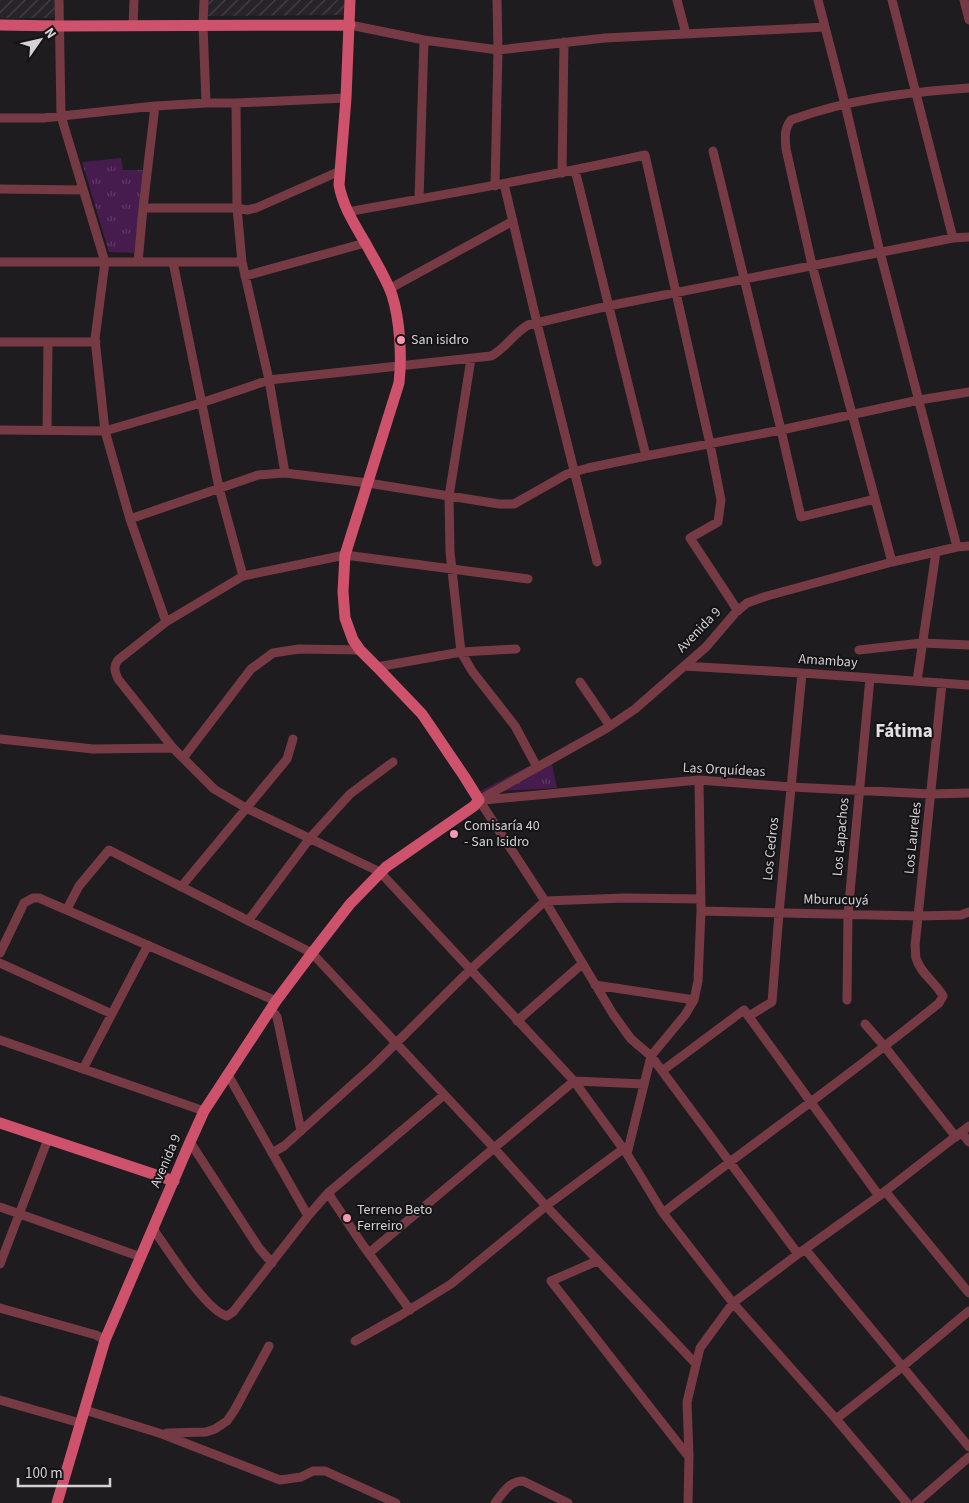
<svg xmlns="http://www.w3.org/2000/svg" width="969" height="1503" font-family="'Source Sans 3',sans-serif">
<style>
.industrial{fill:url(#industrial-furrows)}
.park{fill:url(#park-tufts)}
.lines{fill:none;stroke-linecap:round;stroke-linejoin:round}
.minor{stroke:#763a45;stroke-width:9}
.major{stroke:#ce526c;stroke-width:11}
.poi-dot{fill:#f19ab4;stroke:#141315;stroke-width:2}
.labels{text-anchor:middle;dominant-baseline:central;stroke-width:4;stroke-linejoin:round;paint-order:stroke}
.poi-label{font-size:14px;fill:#d4d2d4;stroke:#141315;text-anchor:start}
.street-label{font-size:14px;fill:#d4d2d4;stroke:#141315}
.district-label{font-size:19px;font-weight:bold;fill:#e1dfe2;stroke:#141315}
</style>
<defs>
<pattern id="industrial-furrows" width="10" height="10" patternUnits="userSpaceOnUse" patternTransform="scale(1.25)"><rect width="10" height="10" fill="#282329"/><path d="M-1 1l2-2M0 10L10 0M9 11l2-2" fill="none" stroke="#464247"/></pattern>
<pattern id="park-tufts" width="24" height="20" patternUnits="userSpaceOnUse" patternTransform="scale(1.25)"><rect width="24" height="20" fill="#461b4d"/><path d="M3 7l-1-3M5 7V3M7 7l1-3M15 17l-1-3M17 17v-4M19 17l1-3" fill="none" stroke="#603b66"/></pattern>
</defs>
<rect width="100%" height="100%" fill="#1e1c1e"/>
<path class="industrial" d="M 0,0 L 55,0 L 54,18 L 0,18 Z
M 208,0 L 344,0 L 344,15 L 207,16 Z"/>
<path class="park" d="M 121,158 L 123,170 L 143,170 L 134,253 L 109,252 L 82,162 Z
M 550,755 L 557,788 L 479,792 Z"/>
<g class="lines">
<path class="minor" d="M 59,0 L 61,116 L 105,262 L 95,339 L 105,431 L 130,519 L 166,622
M 204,0 L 203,25 L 206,103
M 677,0 L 686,34
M 818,0 L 845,104 L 880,252 L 957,547
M 892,0 L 953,238
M 964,0 L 969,20
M 350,25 L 424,40 L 498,50 L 605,38 L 825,27
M 133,26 L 134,0
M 236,103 L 237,208 L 242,262 L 269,380 L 285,473
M 0,118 L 43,118 L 155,106 L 206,103 L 236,103 L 346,98
M 713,151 L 781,430 L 801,517 L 875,499
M 575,170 L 646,456
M 562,173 L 564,42
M 504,184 L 537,323 L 597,562
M 495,186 L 498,50 L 497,0
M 0,189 L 83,190
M 419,199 L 424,40
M 143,208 L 237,208 L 247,210 L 256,208 L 340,171
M 347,212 C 447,194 546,177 645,155 L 710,444 L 721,500 L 718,522 L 690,538 L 738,611
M 0,262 L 242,262
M 138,262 L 143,208 L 155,106
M 173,262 L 219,488 L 243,576
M 245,276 L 365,243
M 389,289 L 513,221
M 0,342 L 96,342
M 471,359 L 449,496 L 450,552 L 461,652 L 472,671 L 515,726 L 537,767
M 0,430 L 105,431 L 201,403 L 269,380 L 491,356 C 506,348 514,333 528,325 L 608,306 L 953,238 L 969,237
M 47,430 L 48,342
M 130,519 L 258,475 L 285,473 L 368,483 L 499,504 L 514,504 L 567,474 L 588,468 L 646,456 L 781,430 L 919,400 L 969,392
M 892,562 L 812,265 L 786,149 C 785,138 784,129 791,120 C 848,99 909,92 969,88
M 528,579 L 345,555 L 243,576 L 166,622 L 118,660 C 113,667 115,672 118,679 L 173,748 L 214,789 L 246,808 L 380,872 L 574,1081 L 627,1154 L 663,1213 L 733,1303 L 836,1419 L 907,1503
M 859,650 L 922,643 L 969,645
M 684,666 L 802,673 L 969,685
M 377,667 L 461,652 L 516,649
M 917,681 L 936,552
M 580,682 L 610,726
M 0,739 L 93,749 L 173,748
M 183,758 L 251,669 L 273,653 L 299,649 L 360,650
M 479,800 L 607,728 L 635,709 L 706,647 L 736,612 L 747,603 L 767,596 L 892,562 L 957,547 L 969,546
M 479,800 L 545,901 L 613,1014 L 631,1039 L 651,1056 L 798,1254
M 484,800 L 699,780 L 791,787 L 931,794 L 969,793
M 181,887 L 287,759 L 293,739
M 67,909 L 79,886 L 109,850 L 312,953 L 494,1148 L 546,1206 L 695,1363
M 701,911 L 918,916 L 961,915 L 969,912
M 248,921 L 310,838 L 350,794 L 393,762
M 0,953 L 24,903 L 33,898 L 39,898 L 276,1001
M 0,963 L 112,1014
M 595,985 L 694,1000
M 847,1000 L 848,914 L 870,678
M 271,1009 L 277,1017 L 301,1131
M 749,1016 L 772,1002 L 779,913 L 802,673
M 517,1021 L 582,964
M 865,1024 L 885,1047 L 956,1137
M 0,1040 L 204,1111
M 83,1069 L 148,945
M 662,1071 L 744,1010 L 879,1196
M 228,1075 L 308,1216
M 961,1132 L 969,1142
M 190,1142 L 259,1248 L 272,1263
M 272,1153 L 284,1146 L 374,1065 L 470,970 L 545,901 L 625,898 L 701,899
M 627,1154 L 651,1056 L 685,1015 L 694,1000 L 698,981 L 701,911 L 699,780
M 885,1191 L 969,1293
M 328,1193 L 362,1244 L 410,1310
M 0,1207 L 141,1257
M 663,1213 C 754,1142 850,1076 939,1003 L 943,996 C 936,983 920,973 916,958 C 915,955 916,950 915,946 L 942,683
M 153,1229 C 167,1248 206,1311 227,1316 L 233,1312 L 308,1216 L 328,1193 L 444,1095
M 805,1249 L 969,1447
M 369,1253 L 574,1081 L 644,1084
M 597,1261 L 551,1281 L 688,1456
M 0,1264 L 48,1139
M 0,1308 L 96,1335 L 105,1340
M 355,1341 L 401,1315 L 451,1284 L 546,1206 L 623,1149
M 0,1400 L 80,1423
M 85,1410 L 162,1434 L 280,1480 L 301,1477 L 313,1471 L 325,1471 L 396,1503
M 836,1419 L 902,1367 L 969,1311
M 167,1433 L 206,1432 L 215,1429 L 227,1421 L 234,1411 L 269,1346
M 495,1503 C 503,1493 509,1481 523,1481 L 568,1503
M 688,1503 L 689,1456 L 687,1402 L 700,1348 L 733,1303 L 798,1254 L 879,1196 L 969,1126
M 916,1503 L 969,1457"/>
<path class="major" d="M 0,25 L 58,26 L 350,25
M 0,1123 L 174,1181
M 57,1503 L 105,1340 L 190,1142 L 204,1111 L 276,1001 L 312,953 L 350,904 L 386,867 L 474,806 L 479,800 L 464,776 L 422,714 L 377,667 L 360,650 L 353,640 L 345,618 L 343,591 L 345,555 L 399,383 C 402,357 400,320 392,295 C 386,278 375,261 366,244 C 355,225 343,207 339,185 L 346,98 L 350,0"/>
</g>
<g class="poi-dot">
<circle cx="401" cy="340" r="5"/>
<circle cx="454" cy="834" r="5"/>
<circle cx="347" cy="1218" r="5"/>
</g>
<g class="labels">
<g class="poi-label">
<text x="411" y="340">San isidro</text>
<text x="464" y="826">Comisaría 40<tspan x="464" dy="16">- San Isidro</tspan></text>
<text x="357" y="1210">Terreno Beto<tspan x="357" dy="16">Ferreiro</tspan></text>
</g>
<g class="street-label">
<text transform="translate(699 630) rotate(-46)">Avenida 9</text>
<text transform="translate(828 661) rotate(4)">Amambay</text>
<text transform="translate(724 770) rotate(3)">Las Orquídeas</text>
<text transform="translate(841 837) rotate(-85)">Los Lapachos</text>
<text transform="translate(913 838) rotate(-84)">Los Laureles</text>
<text transform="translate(771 849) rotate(-84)">Los Cedros</text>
<text transform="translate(836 900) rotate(1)">Mburucuyá</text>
<text transform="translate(166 1161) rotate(-67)">Avenida 9</text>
</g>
<g class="district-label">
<text x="904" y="731">Fátima</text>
</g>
</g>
<g transform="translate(40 40) rotate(56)" stroke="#141315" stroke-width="4" paint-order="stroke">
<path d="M0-4L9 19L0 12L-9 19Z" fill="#d4d2d4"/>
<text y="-8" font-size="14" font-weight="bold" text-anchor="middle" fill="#d4d2d4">N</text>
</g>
<path d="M18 1478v8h92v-8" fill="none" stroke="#d4d2d4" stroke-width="2.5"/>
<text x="25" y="1478" font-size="15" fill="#d4d2d4" stroke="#141315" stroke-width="4" paint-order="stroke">100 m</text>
</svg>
